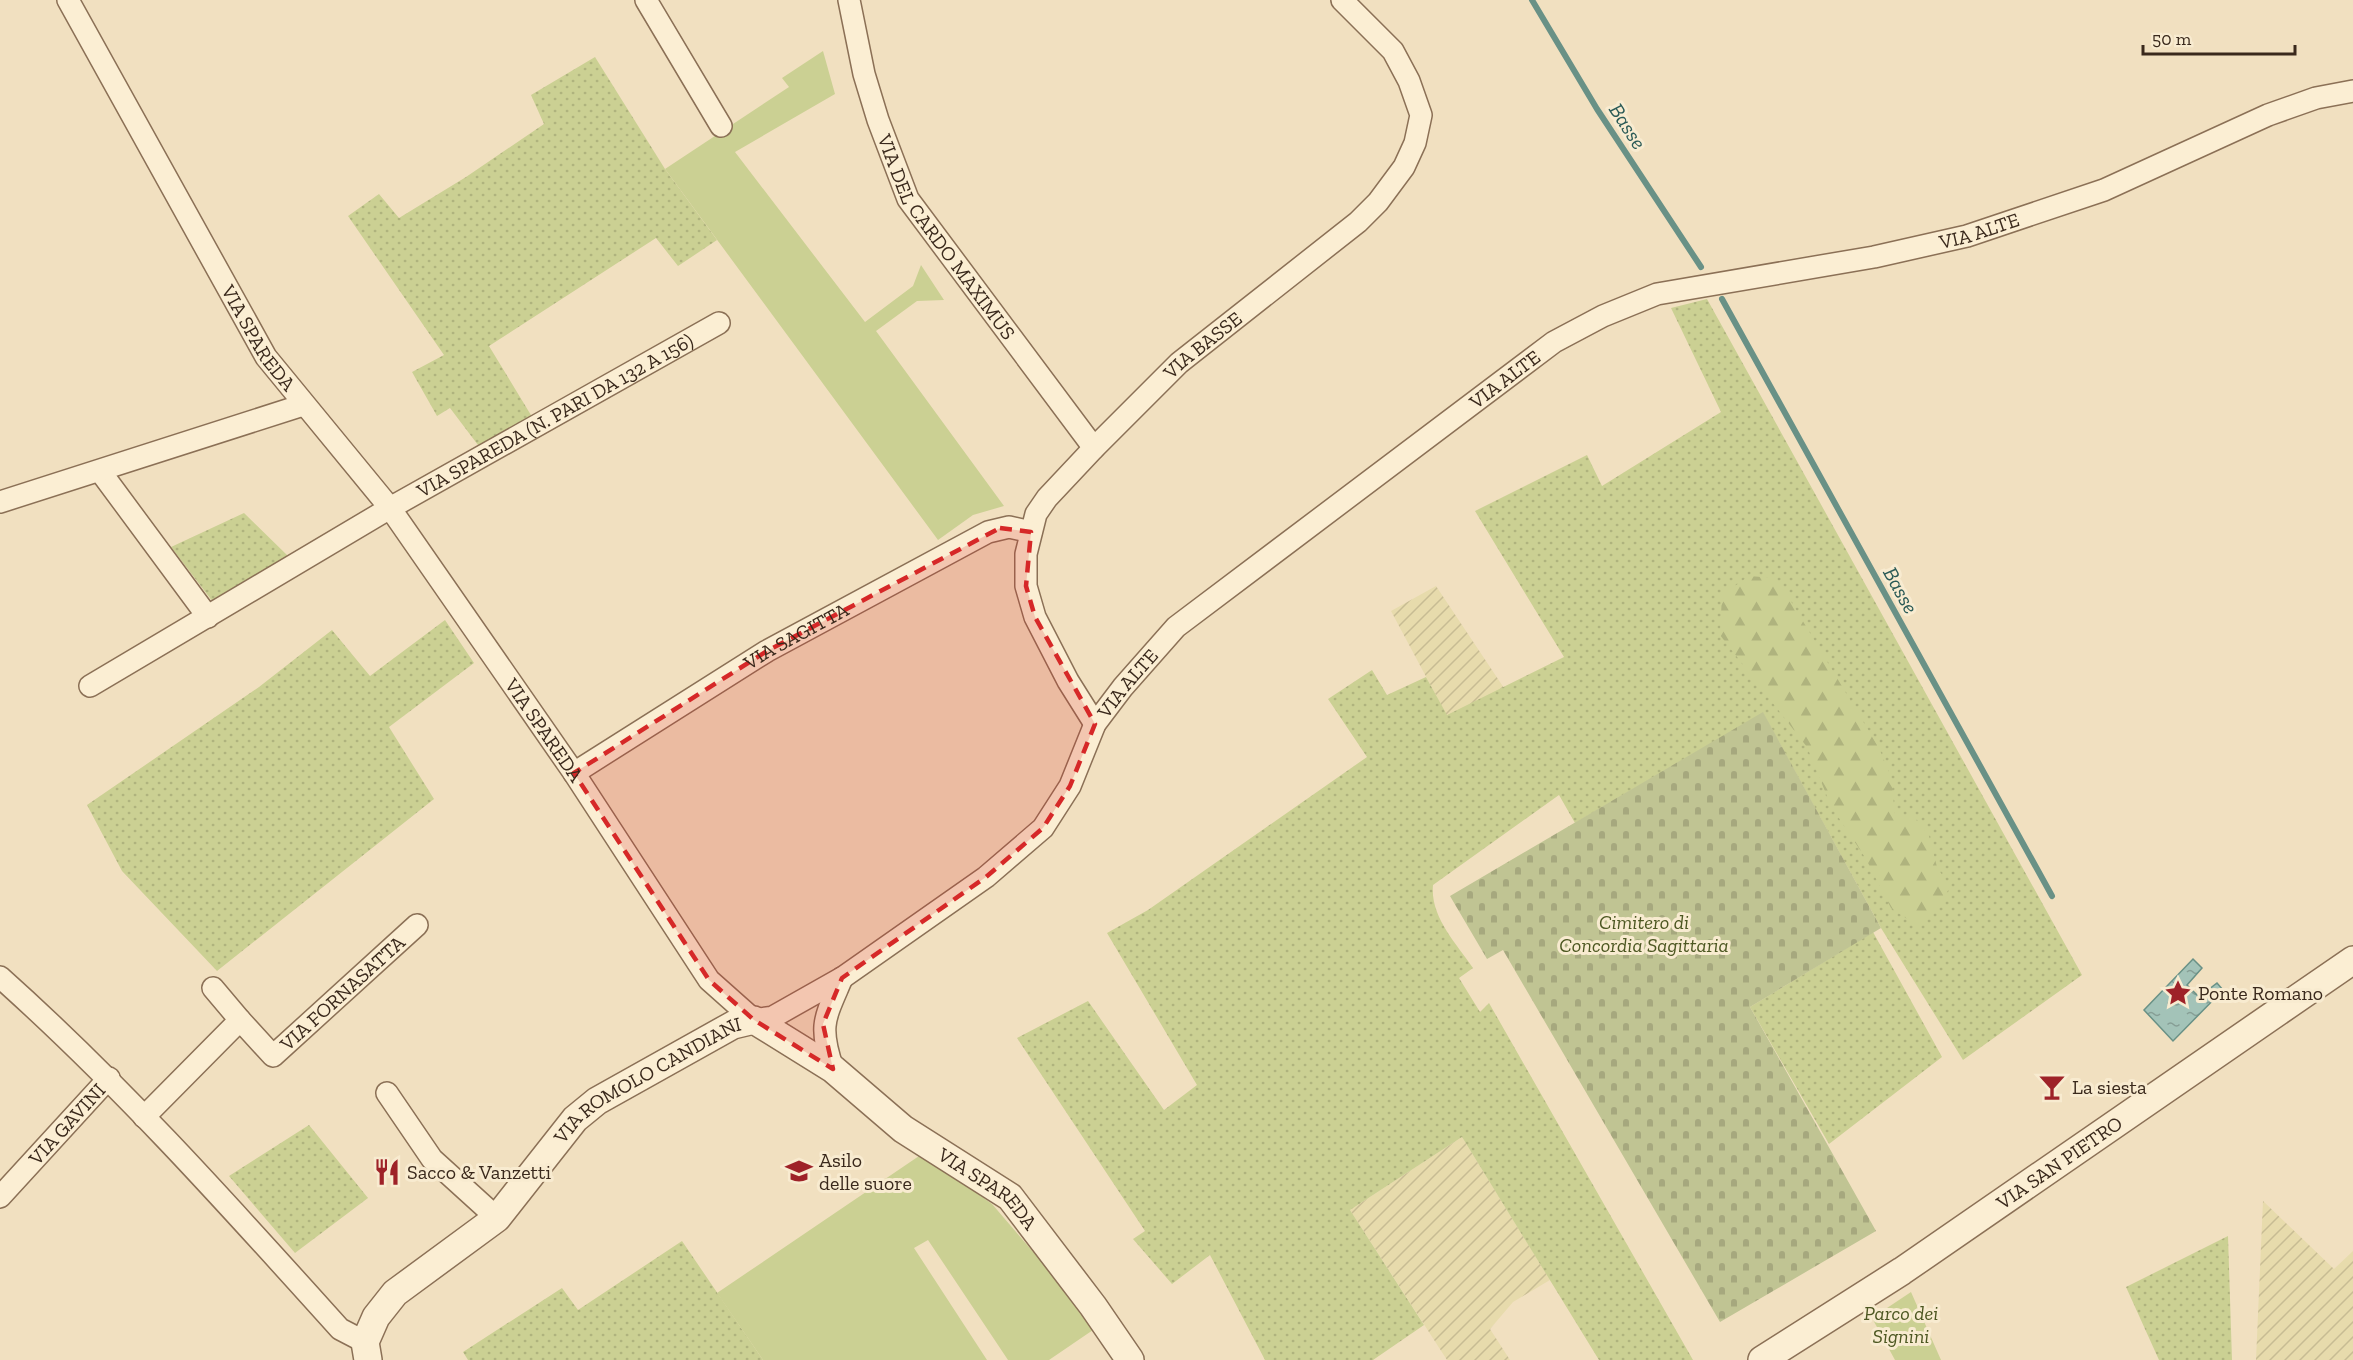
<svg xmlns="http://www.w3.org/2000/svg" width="2353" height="1360" font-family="'Zilla Slab',serif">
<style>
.farmland{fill:url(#farmland-furrows)}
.grass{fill:url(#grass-dots)}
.forest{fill:url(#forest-firs)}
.cemetery{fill:url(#cemetery-stones)}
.park{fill:#cbd093}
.water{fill:url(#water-ripples);stroke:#699186;stroke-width:1.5}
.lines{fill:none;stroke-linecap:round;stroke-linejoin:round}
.stream{stroke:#699186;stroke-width:6}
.minor-casing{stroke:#8b7056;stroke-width:24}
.tertiary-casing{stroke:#8b7056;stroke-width:30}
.minor{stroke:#fbeed3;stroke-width:21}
.tertiary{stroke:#fbeed3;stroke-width:27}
.marked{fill:#d62828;fill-opacity:0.2;stroke:#d62828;stroke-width:4.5;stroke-dasharray:12 8;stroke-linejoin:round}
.labels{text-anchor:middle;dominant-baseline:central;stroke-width:6;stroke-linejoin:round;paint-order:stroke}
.street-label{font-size:20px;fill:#3a291c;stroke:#f8ebd0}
.park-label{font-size:20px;font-style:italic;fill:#4c5721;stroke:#f8ebd0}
.poi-label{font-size:20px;fill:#3a291c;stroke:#f8ebd0;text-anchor:start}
.water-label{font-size:21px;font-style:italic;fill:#2a5a56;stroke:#f8ebd0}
</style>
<defs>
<pattern id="farmland-furrows" width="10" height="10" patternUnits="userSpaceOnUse" patternTransform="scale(1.5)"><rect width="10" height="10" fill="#e7dbac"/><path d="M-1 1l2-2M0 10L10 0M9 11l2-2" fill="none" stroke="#c7bc93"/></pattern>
<pattern id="grass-dots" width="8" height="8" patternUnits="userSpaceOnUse" patternTransform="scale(1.5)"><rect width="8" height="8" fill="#cbd093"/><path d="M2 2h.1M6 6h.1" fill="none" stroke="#afb37e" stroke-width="1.8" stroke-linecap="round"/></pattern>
<pattern id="forest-firs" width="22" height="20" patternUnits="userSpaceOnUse" patternTransform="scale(1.5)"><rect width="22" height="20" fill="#cbd093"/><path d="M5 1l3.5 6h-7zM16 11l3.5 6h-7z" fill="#afb37e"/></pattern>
<pattern id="cemetery-stones" width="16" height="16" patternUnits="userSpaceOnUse" patternTransform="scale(1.5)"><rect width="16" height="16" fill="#c0c493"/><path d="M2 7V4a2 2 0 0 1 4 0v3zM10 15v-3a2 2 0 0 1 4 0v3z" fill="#a6a87e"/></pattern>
<pattern id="water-ripples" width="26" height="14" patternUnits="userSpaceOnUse" patternTransform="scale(1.5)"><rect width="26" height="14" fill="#a3c3b8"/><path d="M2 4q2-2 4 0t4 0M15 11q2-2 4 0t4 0" fill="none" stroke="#869e95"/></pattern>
</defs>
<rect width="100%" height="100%" fill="#f1e0c0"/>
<path class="farmland" d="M 1436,586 L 1504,688 L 1447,716 L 1391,611 Z
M 1462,1137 L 1550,1280 L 1513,1302 L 1490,1329 L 1510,1360 L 1447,1360 L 1350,1210 Z
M 2263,1201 L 2334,1269 L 2353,1251 L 2353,1360 L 2256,1360 Z"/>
<path class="grass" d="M 595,57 L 665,169 L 717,240 L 678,266 L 656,238 L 489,346 L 537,425 L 481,449 L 450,408 L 437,416 L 412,372 L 444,355 L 348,216 L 379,194 L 399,218 L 466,177 L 544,124 L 531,95 Z
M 1707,299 L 2082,975 L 1963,1060 L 1881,928 L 1763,713 L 1575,823 L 1559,795 L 1433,885 C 1430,917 1456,943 1473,968 L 1459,978 L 1480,1012 L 1489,1003 L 1693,1360 L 1599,1360 L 1462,1137 L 1350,1210 L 1424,1325 L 1373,1360 L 1265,1360 L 1210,1255 L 1172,1284 L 1133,1239 L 1145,1231 L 1017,1038 L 1088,1001 L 1164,1110 L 1197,1085 L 1107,933 L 1148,910 L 1367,757 L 1328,699 L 1372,670 L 1387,695 L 1426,677 L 1447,715 L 1564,657 L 1475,511 L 1587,455 L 1602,486 L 1721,412 L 1671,308 Z
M 244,513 L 288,556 L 213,602 L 171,547 Z
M 445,620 L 474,663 L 389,727 L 434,799 L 217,971 L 122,871 L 87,805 L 259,687 L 332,630 L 370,676 Z
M 1873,932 L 1942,1057 L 1829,1144 L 1750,1007 Z
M 309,1125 L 368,1198 L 295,1253 L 229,1176 Z
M 2228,1236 L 2232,1360 L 2159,1360 L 2126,1287 Z
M 682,1241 L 763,1360 L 468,1360 L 463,1352 L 562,1288 L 578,1310 Z"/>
<path class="forest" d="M 1749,576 L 1774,578 L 1783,588 L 1879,748 L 1891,777 L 1895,815 L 1915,817 L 1929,836 L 1937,867 L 1950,887 L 1939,906 L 1919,927 L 1891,908 L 1866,859 L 1831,806 L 1807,747 L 1720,635 L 1722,595 Z"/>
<path class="cemetery" d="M 1763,712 L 1881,928 L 1750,1007 L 1876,1231 L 1720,1322 L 1503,950 L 1487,959 L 1450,896 Z"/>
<path class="park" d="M 823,51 L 835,94 L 735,152 L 865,322 L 913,286 L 921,265 L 944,300 L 917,301 L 876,331 L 1004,506 L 973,515 L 938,540 L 665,169 L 789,87 L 782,78 Z
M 922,1154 L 992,1204 L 1065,1289 L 1093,1330 L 1049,1360 L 1008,1360 L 928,1240 L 914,1248 L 987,1360 L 763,1360 L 717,1293 Z
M 1911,1292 L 1941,1360 L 1895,1360 L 1872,1318 Z"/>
<path class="water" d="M 2193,959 L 2202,968 L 2187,985 L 2199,997 L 2217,983 L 2223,990 L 2173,1041 L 2144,1010 Z"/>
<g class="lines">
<path class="stream" d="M 1532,0 L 1597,109 L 1701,267
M 1722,299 L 2052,896"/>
<defs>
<g id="minor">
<path id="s1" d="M 68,0 L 266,357 L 390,508 L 574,773 L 709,980 L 754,1020 L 773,1017 L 842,978 L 986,877 L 1043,828 L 1070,786 L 1095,724 L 1123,687 L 1176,627 L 1554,342 L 1603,316 L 1657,294 L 1874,257 L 1967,236 L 2104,190 L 2268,115 L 2316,98 L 2353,91"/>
<path d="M 646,0 L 721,126"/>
<path id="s2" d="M 849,0 L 864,74 L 878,120 L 908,199 L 1094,448"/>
<path d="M 100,471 L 208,617"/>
<path d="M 0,502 L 303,405"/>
<path id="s3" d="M 90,686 L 390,508 L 719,323"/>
<path id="s4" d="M 1095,724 L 1068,681 L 1035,617 L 1026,586 L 1026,554 L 1036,514 L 1047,498 L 1094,448 L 1179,363 L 1358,222 L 1378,202 L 1404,167 L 1415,143 L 1421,115 L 1409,81 L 1393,51 L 1342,0"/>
<path id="s5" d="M 574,773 L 767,651 L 988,532 L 1009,527 L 1031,532"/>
<path d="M 0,977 C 122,1086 230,1207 340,1329 L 365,1342"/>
<path d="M 213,988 L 240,1020"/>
<path d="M 833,1069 C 818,1025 825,1018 842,978"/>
<path d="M 387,1093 L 432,1159 L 497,1218"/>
<path id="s6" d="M 144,1117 L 240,1020 L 273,1056 L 417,925"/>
<path id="s7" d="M 0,1197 L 109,1078"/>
</g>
<g id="tertiary">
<path id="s8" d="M 368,1360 L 365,1342 L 376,1317 L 395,1293 L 497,1218 L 575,1119 L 597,1101 L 733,1025 L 754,1020 L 833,1069 L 903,1129 L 1010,1197 L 1093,1306 L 1130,1360"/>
<path id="s9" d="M 1762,1360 L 1902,1271 L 2353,960"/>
</g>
</defs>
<use href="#minor" class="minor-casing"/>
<use href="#tertiary" class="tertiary-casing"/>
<use href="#minor" class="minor"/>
<use href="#tertiary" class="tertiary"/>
</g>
<path class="marked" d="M 1000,528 L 1031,532 L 1026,586 L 1035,617 L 1095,724 L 1070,786 L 1043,828 L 986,877 L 842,978 L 823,1024 L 833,1069 L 754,1020 L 709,980 L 574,773 L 767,651 Z"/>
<defs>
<symbol id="sight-bare" viewBox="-9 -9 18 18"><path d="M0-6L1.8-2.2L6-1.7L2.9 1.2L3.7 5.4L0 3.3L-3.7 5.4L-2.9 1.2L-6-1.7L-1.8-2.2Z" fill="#9e2228" stroke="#f8ebd0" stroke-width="2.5" paint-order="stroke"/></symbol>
<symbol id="bar-bare" viewBox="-9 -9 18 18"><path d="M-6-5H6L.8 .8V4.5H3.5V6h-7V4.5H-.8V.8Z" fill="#9e2228" stroke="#f8ebd0" stroke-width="2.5" paint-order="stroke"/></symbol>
<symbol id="school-bare" viewBox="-9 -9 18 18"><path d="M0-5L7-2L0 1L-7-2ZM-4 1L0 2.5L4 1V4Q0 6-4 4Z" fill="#9e2228" stroke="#f8ebd0" stroke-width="2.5" paint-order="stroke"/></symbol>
<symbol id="restaurant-bare" viewBox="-9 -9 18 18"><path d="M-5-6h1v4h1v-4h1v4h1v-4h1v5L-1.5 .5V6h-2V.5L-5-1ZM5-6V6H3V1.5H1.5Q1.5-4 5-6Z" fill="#9e2228" stroke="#f8ebd0" stroke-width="2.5" paint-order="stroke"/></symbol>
</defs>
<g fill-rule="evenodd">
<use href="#sight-bare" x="2159" y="974" width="38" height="38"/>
<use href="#bar-bare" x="2033" y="1068" width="38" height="38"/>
<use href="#school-bare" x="780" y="1152" width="38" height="38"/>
<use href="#restaurant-bare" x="368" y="1153" width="38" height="38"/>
</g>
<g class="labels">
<g class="street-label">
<text stroke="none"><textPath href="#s1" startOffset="2742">VIA ALTE</textPath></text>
<text stroke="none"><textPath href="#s2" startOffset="260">VIA DEL CARDO MAXIMUS</textPath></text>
<text stroke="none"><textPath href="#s1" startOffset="388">VIA SPAREDA</textPath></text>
<text stroke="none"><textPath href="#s4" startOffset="466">VIA BASSE</textPath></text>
<text stroke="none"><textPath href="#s1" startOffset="2238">VIA ALTE</textPath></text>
<text stroke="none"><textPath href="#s3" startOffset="538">VIA SPAREDA (N. PARI DA 132 A 156)</textPath></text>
<text stroke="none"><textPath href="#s5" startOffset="261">VIA SAGITTA</textPath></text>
<text stroke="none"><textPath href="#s1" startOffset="1752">VIA ALTE</textPath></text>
<text stroke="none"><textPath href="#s1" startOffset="874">VIA SPAREDA</textPath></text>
<text stroke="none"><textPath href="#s6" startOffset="279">VIA FORNASATTA</textPath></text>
<text stroke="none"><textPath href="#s8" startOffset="411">VIA ROMOLO CANDIANI</textPath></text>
<text stroke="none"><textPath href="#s7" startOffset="99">VIA GAVINI</textPath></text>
<text stroke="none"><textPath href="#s9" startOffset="357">VIA SAN PIETRO</textPath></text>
<text stroke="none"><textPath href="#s8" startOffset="824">VIA SPAREDA</textPath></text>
</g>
<g class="park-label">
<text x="1644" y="922">Cimitero di<tspan x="1644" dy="23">Concordia Sagittaria</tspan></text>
<text x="1901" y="1313">Parco dei<tspan x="1901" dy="23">Signini</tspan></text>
</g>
<g class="poi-label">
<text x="2198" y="993">Ponte Romano</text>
<text x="2072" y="1087">La siesta</text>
<text x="819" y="1160">Asilo<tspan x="819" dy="23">delle suore</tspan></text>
<text x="407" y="1172">Sacco &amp; Vanzetti</text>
</g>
<g class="water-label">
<text transform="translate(1628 126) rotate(57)">Basse</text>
<text transform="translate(1901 590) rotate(61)">Basse</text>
</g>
</g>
<path d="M2143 45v9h152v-9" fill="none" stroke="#3a291c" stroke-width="3"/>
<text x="2152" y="45" font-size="18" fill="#3a291c" stroke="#f8ebd0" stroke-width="4.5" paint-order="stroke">50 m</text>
</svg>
